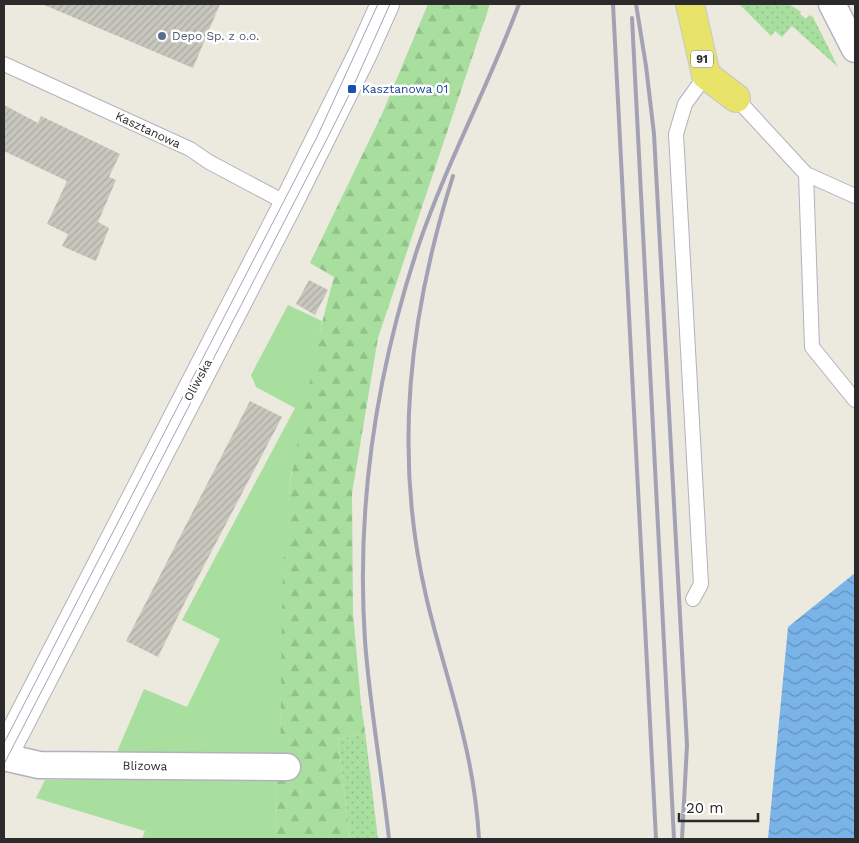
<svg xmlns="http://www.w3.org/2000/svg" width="859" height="843" font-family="'Work Sans',sans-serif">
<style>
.grass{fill:url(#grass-dots)}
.forest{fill:url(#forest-firs)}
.garden{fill:#a8df9f}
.water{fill:url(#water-waves)}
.building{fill:url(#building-hatch)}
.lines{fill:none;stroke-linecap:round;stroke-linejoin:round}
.service-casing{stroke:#b2b2be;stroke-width:16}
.minor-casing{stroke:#b2b2be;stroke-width:29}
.tertiary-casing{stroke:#b2b2be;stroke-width:30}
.primary-casing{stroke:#c8c8c8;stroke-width:30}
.service{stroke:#fff;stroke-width:14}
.minor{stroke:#fff;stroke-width:26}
.tertiary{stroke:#fff;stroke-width:28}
.primary{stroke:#e7e469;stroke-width:28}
.tram{stroke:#a3a2b4;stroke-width:1}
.rail{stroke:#a3a2b4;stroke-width:4}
.service-dot{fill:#5c6f8a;stroke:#fff;stroke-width:2}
.transit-dot{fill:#1a4fb4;stroke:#fff;stroke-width:2}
.labels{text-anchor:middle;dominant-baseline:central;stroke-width:5;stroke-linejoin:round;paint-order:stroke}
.shield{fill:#fff;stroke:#6b6b6b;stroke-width:1}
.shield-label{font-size:11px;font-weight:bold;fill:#2b2b2b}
.service-label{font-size:12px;fill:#4e5e75;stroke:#fff;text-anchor:start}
.transit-label{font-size:12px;fill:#164399;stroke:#fff;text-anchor:start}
.street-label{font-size:12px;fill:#2b2b2b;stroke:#fff}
</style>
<defs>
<pattern id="grass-dots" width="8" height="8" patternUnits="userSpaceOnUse" patternTransform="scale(1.25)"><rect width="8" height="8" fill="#a8df9f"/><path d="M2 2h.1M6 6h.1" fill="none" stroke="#91c089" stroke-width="1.8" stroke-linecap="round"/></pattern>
<pattern id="forest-firs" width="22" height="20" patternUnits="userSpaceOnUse" patternTransform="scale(1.25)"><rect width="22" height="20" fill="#a8df9f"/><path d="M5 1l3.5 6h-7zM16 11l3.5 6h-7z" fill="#91c089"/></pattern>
<pattern id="water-waves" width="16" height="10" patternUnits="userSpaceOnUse" patternTransform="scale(1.25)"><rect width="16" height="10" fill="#79b3e7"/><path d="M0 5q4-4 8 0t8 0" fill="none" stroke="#6392bb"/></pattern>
<pattern id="building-hatch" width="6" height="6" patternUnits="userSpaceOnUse" patternTransform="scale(1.25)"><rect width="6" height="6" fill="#c8c7bd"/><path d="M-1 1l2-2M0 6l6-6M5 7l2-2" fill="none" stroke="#acaba3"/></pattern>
</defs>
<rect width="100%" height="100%" fill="#ece9df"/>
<path class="grass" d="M 739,4 L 789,4 L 801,12 L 800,14 L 806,19 L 810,15 L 813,17 L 838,67 L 792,26 L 782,37 L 775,31 L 771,36 Z
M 365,731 L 378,839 L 350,839 L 338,740 Z"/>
<path class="forest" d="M 428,4 L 490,4 L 378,338 L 352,493 L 353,613 L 361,704 L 365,731 L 338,740 L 350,839 L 276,839 L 277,777 L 283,757 L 280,750 C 281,687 279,624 283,561 C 288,465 309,369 334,277 L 310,263 L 382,114 Z"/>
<path class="garden" d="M 288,305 L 322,321 L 291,475 L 283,560 L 280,750 L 283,757 L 116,754 L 144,689 L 187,707 L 220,639 L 182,620 L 295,408 L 256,387 L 251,375 Z
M 277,777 L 276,839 L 142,839 L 145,831 L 36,798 L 45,780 Z"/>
<path class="water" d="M 855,573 L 855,839 L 768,839 L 788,627 Z"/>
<path class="building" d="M 42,4 L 220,4 L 193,68 Z
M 4,105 L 38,123 L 41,116 L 120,154 L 109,177 L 116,180 L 98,222 L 109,228 L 96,261 L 62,246 L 68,234 L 47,224 L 67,181 L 4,151 Z
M 309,280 L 328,290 L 315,315 L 296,304 Z
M 250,401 L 282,417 L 185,602 L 158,657 L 126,641 Z"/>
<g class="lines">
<defs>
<path id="service" d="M 4,64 L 190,149 L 209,162 L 288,204
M 736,98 L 806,174 L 812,347 L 855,400
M 806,174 L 855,196
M 693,599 L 701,584 L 676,134 L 685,104 L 706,75"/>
<path id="minor" d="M 832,4 L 855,49
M 4,757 L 39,765 L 287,767"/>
<path id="tertiary" d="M 4,754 L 288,204 L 363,53 L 385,4"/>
<path id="primary" d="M 690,4 L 706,75 L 736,98"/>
</defs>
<use href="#service" class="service-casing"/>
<use href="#minor" class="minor-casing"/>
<use href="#tertiary" class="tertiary-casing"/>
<use href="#primary" class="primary-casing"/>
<use href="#service" class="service"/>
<use href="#minor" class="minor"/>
<use href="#tertiary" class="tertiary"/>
<use href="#primary" class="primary"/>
<path class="tram" d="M 4,743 L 317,137 L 378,4
M 4,764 L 329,135 L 352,89 L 390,4"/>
<path class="rail" d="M 613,4 L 656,839
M 636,4 L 646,66 L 654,134 L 687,745 L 682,839
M 632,18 L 674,839
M 453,176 C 409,315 393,453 426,596 C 437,644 453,691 464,739 C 472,772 477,805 479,839
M 389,839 C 382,773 370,708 365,641 C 356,505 376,373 419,244 C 447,162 489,85 519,4"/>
</g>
<circle class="service-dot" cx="162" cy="36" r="5"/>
<rect class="transit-dot" x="347" y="84" width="10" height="10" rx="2.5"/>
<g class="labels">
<rect class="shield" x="691" y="50.5" width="22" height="17" rx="4"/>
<g class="shield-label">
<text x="702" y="59">91</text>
</g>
<g class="service-label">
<text x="172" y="36">Depo Sp. z o.o.</text>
</g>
<g class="transit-label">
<text x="362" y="89">Kasztanowa 01</text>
</g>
<g class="street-label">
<text transform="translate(148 130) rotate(25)">Kasztanowa</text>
<text transform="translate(198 380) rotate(-62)">Oliwska</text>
<text transform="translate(145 766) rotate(1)">Blizowa</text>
</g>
</g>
<rect width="859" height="843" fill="none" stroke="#2b2b2b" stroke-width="10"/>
<path d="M679 813v8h79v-8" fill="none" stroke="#2b2b2b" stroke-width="2.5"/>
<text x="686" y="813" font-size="15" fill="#2b2b2b" stroke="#ffffff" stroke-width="4" paint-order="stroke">20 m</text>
</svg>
